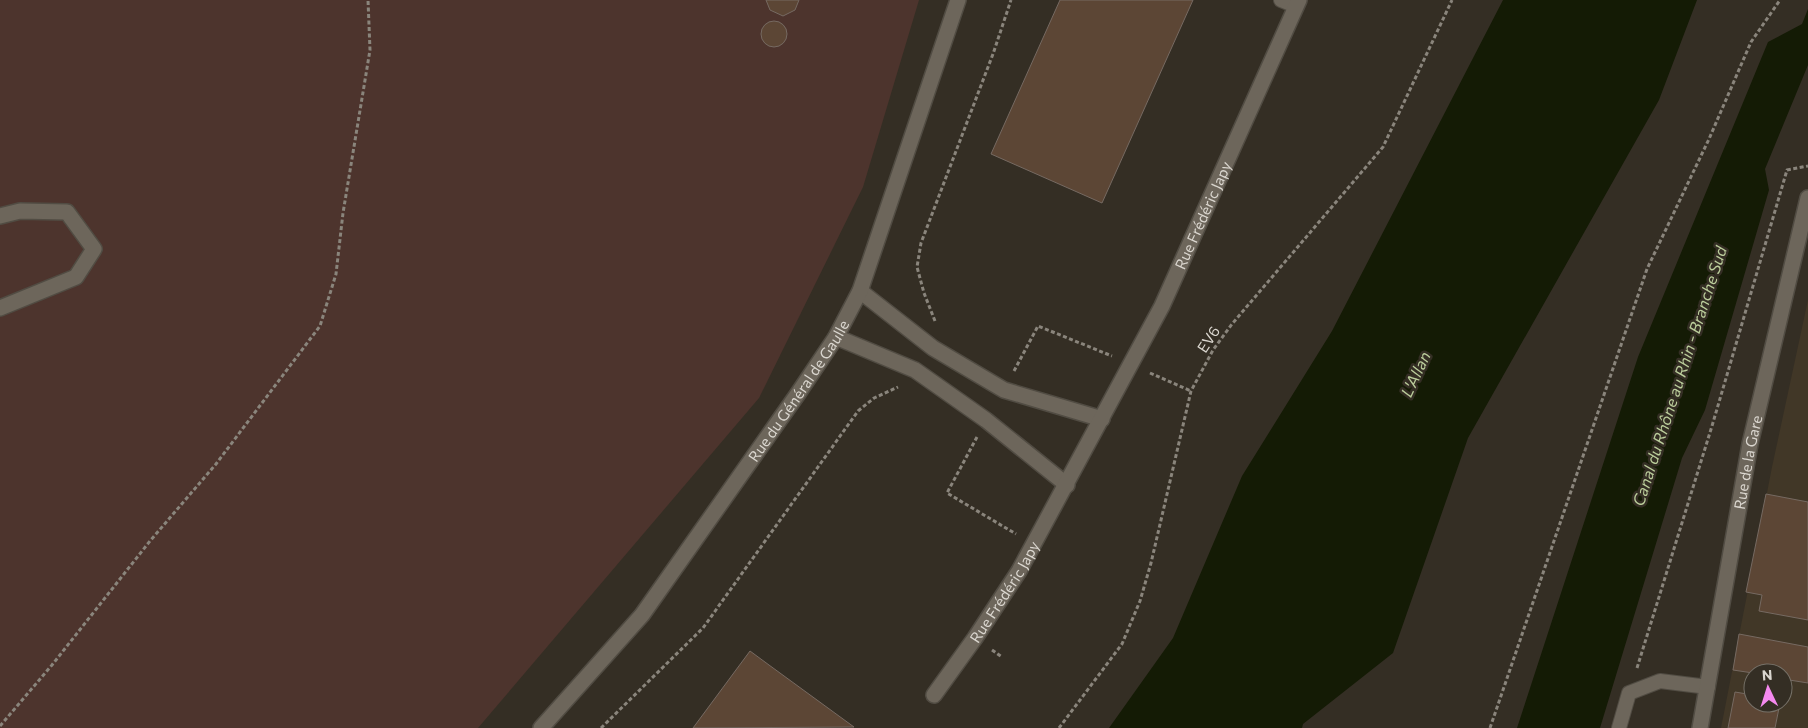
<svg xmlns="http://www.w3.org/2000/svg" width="1808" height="728" font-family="Commissioner,sans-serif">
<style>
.built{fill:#413727;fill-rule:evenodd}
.green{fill:#4d342d}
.water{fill:#141b05}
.building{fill:#5c4635;stroke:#766a62}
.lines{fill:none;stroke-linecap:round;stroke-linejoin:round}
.lane-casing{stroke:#514c43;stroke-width:16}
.street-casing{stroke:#514c43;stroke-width:18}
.secondary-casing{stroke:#514c43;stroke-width:18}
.path{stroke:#8a857c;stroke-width:3;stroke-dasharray:4 2.5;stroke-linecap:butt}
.lane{stroke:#6d665b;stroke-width:14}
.street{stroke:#6d665b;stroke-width:15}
.secondary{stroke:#6d665b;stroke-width:15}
.labels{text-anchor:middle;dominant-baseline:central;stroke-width:5;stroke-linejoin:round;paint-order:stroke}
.street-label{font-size:15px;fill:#dad6cf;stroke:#342e24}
.water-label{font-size:16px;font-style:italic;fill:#bbcd9b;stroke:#342e24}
</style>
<rect width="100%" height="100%" fill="#342e24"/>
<path class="built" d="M 1808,300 L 1808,728 L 1721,728 L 1772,467 ZM 1753,673 L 1783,673 L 1783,703 L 1753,703 Z"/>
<path class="green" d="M 0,0 L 919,0 L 863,187 L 759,398 L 478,728 L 0,728 Z"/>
<path class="water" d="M 1503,0 L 1697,0 L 1659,100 L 1468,438 L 1393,653 L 1303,724 L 1302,728 L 1109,728 L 1173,638 L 1242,476 L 1332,331 Z
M 1808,9 L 1808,65 L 1765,169 L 1769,190 L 1705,410 L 1682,458 L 1600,728 L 1517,728 L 1638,357 L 1768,42 L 1802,24 Z"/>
<path class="building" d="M 766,0 L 799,0 L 795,10 L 783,16 L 770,10 Z
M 1060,0 L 1193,0 L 1102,203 L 991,154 Z
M761 34a13 13 0 1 1 26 0a13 13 0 1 1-26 0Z
M 1766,494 L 1808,502 L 1808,620 L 1759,611 L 1762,595 L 1746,592 Z
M 1739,634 L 1808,647 L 1808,683 L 1783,679 L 1783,673 L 1753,673 L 1733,670 Z
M 750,651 L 769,665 L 854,727 L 693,728 Z
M 1735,692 L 1753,695 L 1753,703 L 1780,703 L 1775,728 L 1728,728 Z"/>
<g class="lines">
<defs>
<path id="lane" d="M 1281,0 L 1296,6
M 1619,728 L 1629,693 L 1660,681 L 1708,687"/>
<g id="street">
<path d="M 0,216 L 20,211 L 67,212 L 94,249 L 76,277 L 0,308"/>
<path d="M 860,291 L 933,348 L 1004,390 L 1102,419"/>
<path d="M 836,337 L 915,370 L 986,420 L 1067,485"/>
<path id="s1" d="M 934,695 L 975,638 L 1019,571 L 1162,306 L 1299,0"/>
</g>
<g id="secondary">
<path id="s2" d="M 541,728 L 642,615 L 797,395 L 836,337 L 860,291 L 958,0"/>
<path id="s3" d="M 1700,728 L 1750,444 L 1808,198"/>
</g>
</defs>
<use href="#lane" class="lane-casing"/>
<use href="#street" class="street-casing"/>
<use href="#secondary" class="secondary-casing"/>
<path class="path" d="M 935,321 L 924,293 L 917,267 L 921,243 L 993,54 L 1011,0
M 1014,371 L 1038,326 L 1112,356
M 1150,373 L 1191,391
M 977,437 L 947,493 L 1016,534
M 992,650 L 1002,657
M 1637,668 L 1712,426 L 1787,170 L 1808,166
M 0,726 L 52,665 L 150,541 L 216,464 L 320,326 L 336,274 L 343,213 L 370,50 L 368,0
M 601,728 L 703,628 L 858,411 L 874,398 L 898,387
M 1059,728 L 1122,644 L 1140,601 L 1151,563 L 1191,391 L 1213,350 L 1232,324 L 1383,147 L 1452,0
M 1490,728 L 1647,269 L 1709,139 L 1751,42 L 1780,0"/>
<use href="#lane" class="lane"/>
<use href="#street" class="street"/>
<use href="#secondary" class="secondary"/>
</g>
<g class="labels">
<g class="street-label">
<text stroke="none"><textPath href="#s1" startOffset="551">Rue Frédéric Japy</textPath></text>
<text transform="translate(1208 339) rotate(-57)">EV6</text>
<text stroke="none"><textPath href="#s2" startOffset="425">Rue du Général de Gaulle</textPath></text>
<text stroke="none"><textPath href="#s3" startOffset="270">Rue de la Gare</textPath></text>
<text stroke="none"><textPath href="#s1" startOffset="125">Rue Frédéric Japy</textPath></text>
</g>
<g class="water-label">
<text transform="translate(1415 374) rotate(-65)">L'Allan</text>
<text transform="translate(1679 376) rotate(-72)">Canal du Rhône au Rhin - Branche Sud</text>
</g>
</g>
<g transform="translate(1768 688) rotate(356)"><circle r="24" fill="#342e24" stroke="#767168"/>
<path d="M0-4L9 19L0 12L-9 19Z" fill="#f589ef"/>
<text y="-8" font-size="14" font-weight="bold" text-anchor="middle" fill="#dad6cf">N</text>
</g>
</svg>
